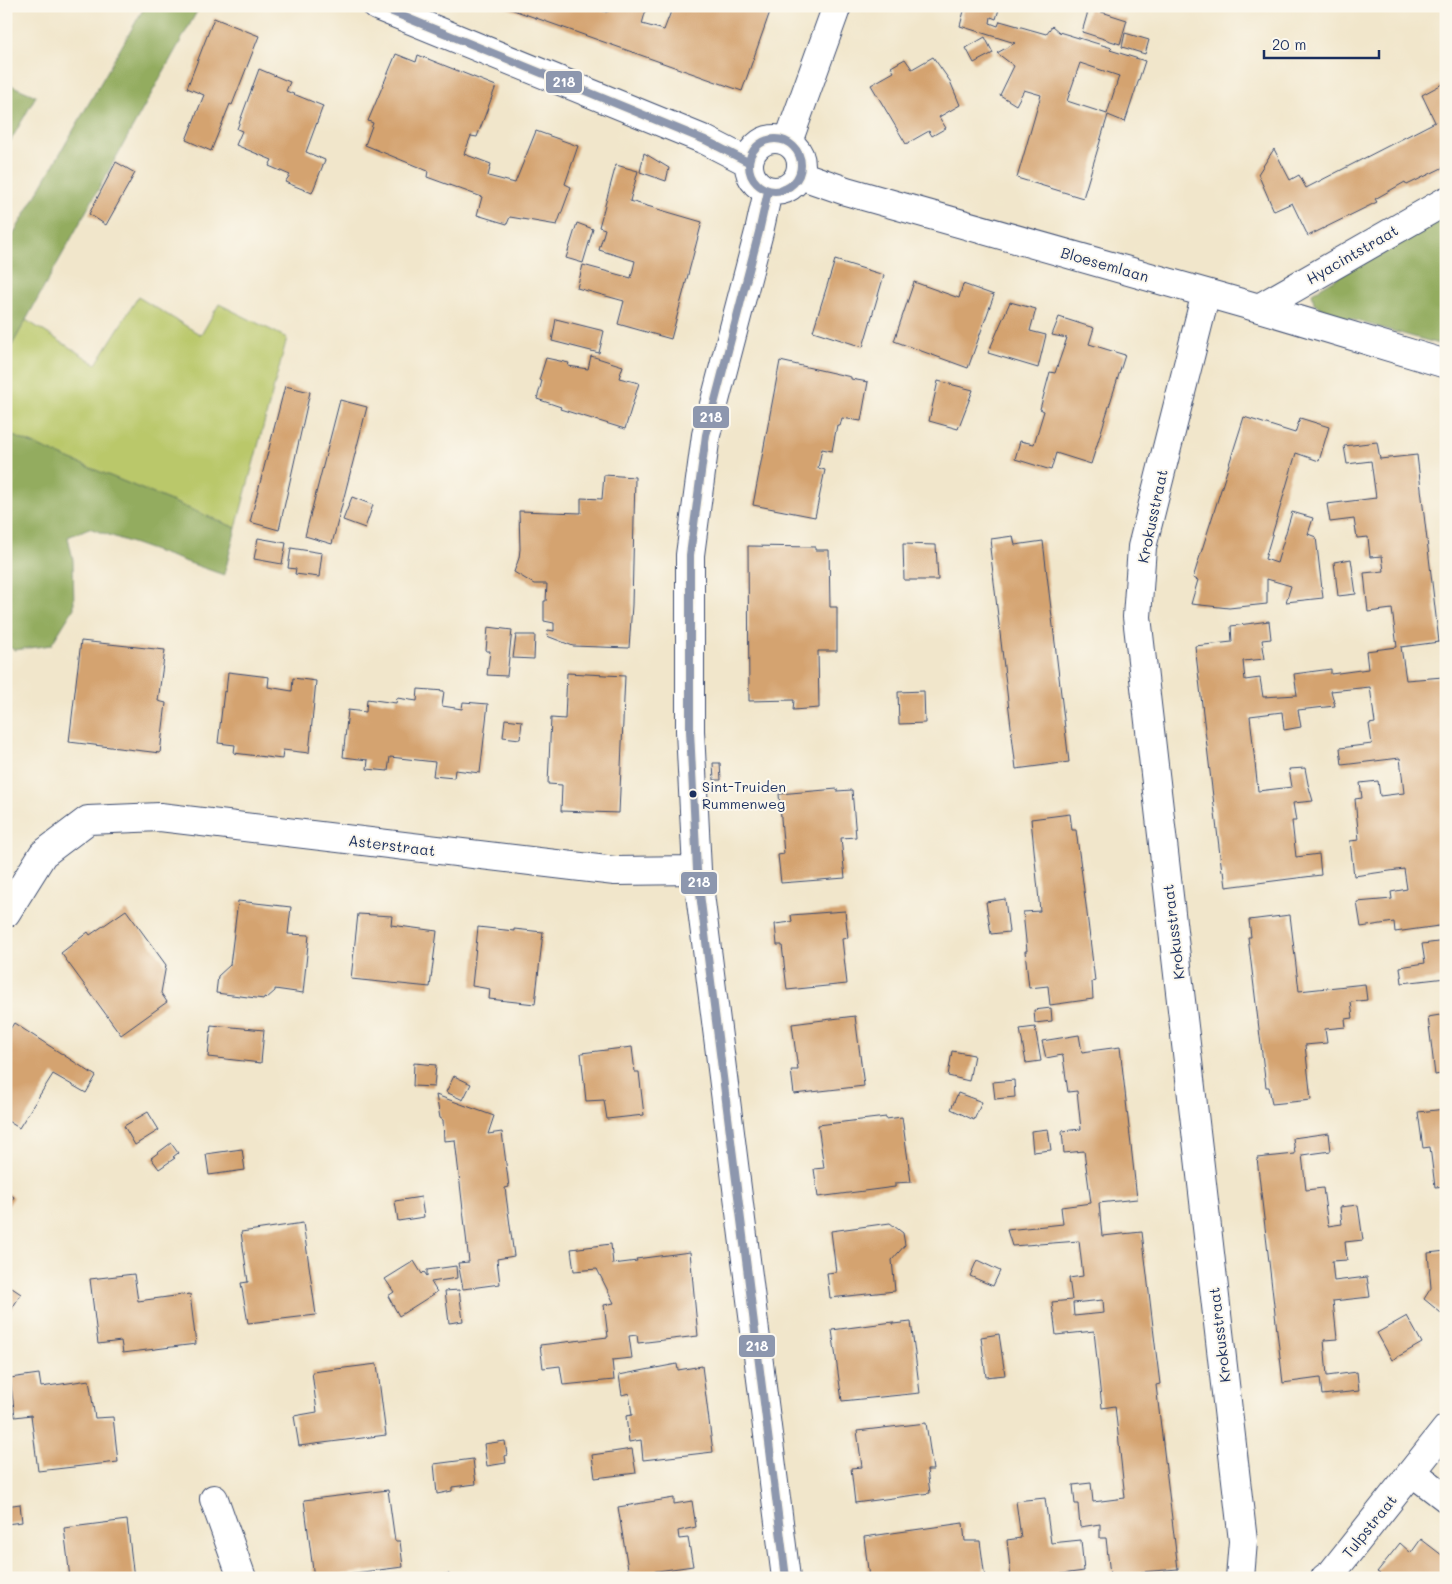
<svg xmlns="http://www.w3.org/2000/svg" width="1452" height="1584" font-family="Mali,sans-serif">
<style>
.green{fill:#bac86a;stroke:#6a7c64}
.forest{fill:#93ac5e;stroke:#576e5e}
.building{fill:#d4a36f;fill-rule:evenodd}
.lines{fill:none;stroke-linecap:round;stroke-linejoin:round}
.minor-casing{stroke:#3b4a6e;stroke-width:30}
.minor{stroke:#fff;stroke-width:28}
.bus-1-casing{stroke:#fbf7ec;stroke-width:11}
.bus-1{stroke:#8d97ae;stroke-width:8}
.bus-dot{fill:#1b2f5e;stroke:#fbf7ec;stroke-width:2}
.labels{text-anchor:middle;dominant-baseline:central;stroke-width:4;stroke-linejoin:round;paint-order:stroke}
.bus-label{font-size:14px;fill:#1b2f5e;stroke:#fbf7ec;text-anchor:start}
.street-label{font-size:15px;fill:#1b2f5e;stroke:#fbf7ec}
.line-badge{stroke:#fbf7ec;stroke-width:2}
.badge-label{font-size:14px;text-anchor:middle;font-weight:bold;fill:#fff}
</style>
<rect width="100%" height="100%" fill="#fbf7ec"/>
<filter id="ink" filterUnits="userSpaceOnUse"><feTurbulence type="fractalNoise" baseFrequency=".02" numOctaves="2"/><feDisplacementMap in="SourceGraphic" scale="10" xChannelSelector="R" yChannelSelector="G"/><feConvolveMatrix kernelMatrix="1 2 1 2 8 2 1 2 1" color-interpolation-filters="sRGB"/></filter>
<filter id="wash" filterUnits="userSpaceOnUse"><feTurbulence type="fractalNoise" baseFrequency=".0096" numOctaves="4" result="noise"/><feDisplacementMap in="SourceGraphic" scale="20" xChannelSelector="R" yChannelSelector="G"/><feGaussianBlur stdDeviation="1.12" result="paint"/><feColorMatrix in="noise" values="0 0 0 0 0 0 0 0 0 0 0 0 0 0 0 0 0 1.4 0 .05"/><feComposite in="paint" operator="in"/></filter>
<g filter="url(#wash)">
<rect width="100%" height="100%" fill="#f1e6cb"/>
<path class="green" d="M 138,297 L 201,335 L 219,304 L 287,338 L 236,528 L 6,433 L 6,356 L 26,320 L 96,364 Z"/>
<path class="forest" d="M 145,6 L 200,6 L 6,356 L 6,247 Z
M 6,83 L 36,96 L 6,149 Z
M 1446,212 L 1446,346 L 1328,313 L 1314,303 L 1312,293 Z
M 6,433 L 236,528 L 224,575 L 89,528 L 68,537 L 73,560 L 74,608 L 51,645 L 15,650 L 6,646 Z"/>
<g id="blocks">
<path class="building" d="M 591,6 L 606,12 L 609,11 L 611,6 L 647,6 L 642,24 L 664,30 L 673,6 L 772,6 L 742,91 L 505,7 Z
M 950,6 L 1000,6 L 996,19 L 991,17 L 990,23 L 998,26 L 1000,21 L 1046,34 L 1052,26 L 1059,32 L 1112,48 L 1110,50 L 1145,61 L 1125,122 L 1108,115 L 1083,198 L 1017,178 L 1041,95 L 1024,90 L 1016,105 L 1000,95 L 1014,66 L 997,53 L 1015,43 L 960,26 L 964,11 ZM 1080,63 L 1119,76 L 1107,114 L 1067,101 Z
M 1089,8 L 1127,20 L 1120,44 L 1082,32 Z
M 214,18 L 259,36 L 232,105 L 230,104 L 211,151 L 186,140 L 204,95 L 187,88 Z
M 1125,33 L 1149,40 L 1145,54 L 1122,47 Z
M 985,37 L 993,53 L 974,63 L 966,48 Z
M 396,54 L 416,62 L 418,55 L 496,86 L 477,137 L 471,136 L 464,154 L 491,164 L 488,176 L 515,183 L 536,131 L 578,146 L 565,184 L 571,187 L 557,225 L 510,217 L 507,224 L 477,215 L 482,197 L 427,177 L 428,171 L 365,145 L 373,123 L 368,121 Z
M 933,57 L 950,81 L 960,105 L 939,117 L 946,128 L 932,136 L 929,131 L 906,144 L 871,85 L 894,72 L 891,67 L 905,59 L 912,69 Z
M 259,69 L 290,82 L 286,91 L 323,106 L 306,152 L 325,160 L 312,193 L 285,182 L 290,175 L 269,166 L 272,160 L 236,145 L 242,131 L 237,129 Z
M 1446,82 L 1446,166 L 1407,185 L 1405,182 L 1375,199 L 1377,202 L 1308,236 L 1292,203 L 1274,211 L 1258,174 L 1274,149 L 1290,180 L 1299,175 L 1306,188 L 1435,122 L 1422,95 Z
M 644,153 L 669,168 L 666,181 L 640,172 Z
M 116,162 L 135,173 L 106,225 L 89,214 Z
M 616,165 L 638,171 L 630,201 L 702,222 L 671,339 L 618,324 L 624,301 L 577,288 L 583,265 L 631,278 L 635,261 L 599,250 L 605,229 L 599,227 Z
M 577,223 L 593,229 L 583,263 L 566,258 Z
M 835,260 L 884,275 L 863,347 L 813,331 Z
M 914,282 L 959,298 L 963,284 L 994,295 L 968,368 L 894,341 Z
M 1010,302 L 1036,309 L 1030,331 L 1046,335 L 1038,368 L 988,353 Z
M 1059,317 L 1094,328 L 1089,344 L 1125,355 L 1091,464 L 1056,453 L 1051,470 L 1015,459 L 1020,441 L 1034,444 L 1044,411 L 1040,409 L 1050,372 L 1055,373 L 1067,338 L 1052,335 Z
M 556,319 L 604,331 L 599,353 L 552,341 Z
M 591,356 L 623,366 L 619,378 L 639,383 L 625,429 L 560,409 L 561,407 L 537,399 L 542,381 L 539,380 L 546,358 L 569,363 L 568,366 L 588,369 Z
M 780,361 L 851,377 L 851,379 L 868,382 L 861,421 L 842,418 L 840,426 L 837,425 L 832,451 L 822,449 L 818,468 L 825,470 L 815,517 L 753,505 Z
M 938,381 L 973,390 L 958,429 L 929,421 Z
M 285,386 L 310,392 L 279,530 L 250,522 Z
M 340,400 L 367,407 L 332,544 L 305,536 Z
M 1244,417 L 1295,433 L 1300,418 L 1329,427 L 1319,461 L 1296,453 L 1265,559 L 1277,563 L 1292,512 L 1313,518 L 1308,534 L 1316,537 L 1323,598 L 1286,602 L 1291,586 L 1267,579 L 1267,604 L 1229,608 L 1191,604 L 1198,580 L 1193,578 Z
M 1377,442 L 1380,459 L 1417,455 L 1439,642 L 1401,647 L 1406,680 L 1443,677 L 1446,699 L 1446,829 L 1441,830 L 1446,863 L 1446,925 L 1395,932 L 1394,922 L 1361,927 L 1357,902 L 1392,899 L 1391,892 L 1407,889 L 1404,869 L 1354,876 L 1350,841 L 1359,840 L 1355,799 L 1362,798 L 1360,783 L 1378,781 L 1380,796 L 1404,793 L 1400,758 L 1342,765 L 1340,748 L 1372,744 L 1369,724 L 1375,723 L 1370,687 L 1331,691 L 1335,706 L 1298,710 L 1301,727 L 1284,730 L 1282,712 L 1250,716 L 1258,791 L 1292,787 L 1289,769 L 1305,768 L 1308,784 L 1313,801 L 1293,803 L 1296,821 L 1292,821 L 1296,857 L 1319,854 L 1321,875 L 1226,887 L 1224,871 L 1222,872 L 1195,646 L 1232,642 L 1231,626 L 1269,621 L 1271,639 L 1262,640 L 1265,659 L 1243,661 L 1245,680 L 1260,678 L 1263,697 L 1297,695 L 1294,674 L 1331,669 L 1331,674 L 1368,669 L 1366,651 L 1397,647 L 1392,609 L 1368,612 L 1364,573 L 1384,571 L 1382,556 L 1370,557 L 1368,537 L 1357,538 L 1354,519 L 1330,522 L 1327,504 L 1376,498 L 1371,461 L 1347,464 L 1344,446 Z
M 604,475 L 635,477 L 632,605 L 629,648 L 573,646 L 547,636 L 548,630 L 554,631 L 554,623 L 544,621 L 544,601 L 546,601 L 547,584 L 534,584 L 514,572 L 519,558 L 520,549 L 519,511 L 581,513 L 581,498 L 602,499 Z
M 352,497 L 373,505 L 365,528 L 343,520 Z
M 1013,536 L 1015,545 L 1043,541 L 1069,762 L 1016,769 L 990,548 L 992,548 L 991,539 Z
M 258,538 L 286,543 L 282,564 L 254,559 Z
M 903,544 L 936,545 L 938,580 L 904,580 Z
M 748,546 L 815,547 L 815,550 L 829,550 L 830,607 L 837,607 L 837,651 L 818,651 L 819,708 L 793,710 L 794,700 L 749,701 Z
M 291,548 L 322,553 L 319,577 L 295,574 L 296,569 L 288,568 Z
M 1351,559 L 1356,594 L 1338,596 L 1334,562 Z
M 488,627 L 512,630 L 507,676 L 487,675 L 490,651 L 486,651 Z
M 516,635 L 535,635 L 534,659 L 513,658 Z
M 81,641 L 165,650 L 158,701 L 166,703 L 160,753 L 69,742 Z
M 228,672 L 269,677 L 268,687 L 292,691 L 293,678 L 316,681 L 309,753 L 283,750 L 282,759 L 234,753 L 235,745 L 218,743 L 224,691 L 226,692 Z
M 567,673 L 625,676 L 619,813 L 561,811 L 562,785 L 548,784 L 551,718 L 565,719 Z
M 418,689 L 444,691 L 442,706 L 462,709 L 463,702 L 488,704 L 480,773 L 455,770 L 454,778 L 433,776 L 435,762 L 390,757 L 388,771 L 367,769 L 368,760 L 343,757 L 348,710 L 366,712 L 367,699 L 396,703 L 397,698 L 417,701 Z
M 924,691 L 925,723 L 899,724 L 898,692 Z
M 505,719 L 522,721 L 520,739 L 503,737 Z
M 713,763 L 720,763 L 721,780 L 714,780 Z
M 837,789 L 837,791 L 852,790 L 856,837 L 841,838 L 845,878 L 781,883 L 778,855 L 784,854 L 779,794 Z
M 1070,814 L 1072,830 L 1076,830 L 1086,905 L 1095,981 L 1092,982 L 1093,999 L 1050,1005 L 1048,986 L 1029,988 L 1025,951 L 1027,951 L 1023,912 L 1040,911 L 1031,819 Z
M 1005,899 L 1009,932 L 991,934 L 986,902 Z
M 238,901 L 291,907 L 288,934 L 309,935 L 303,993 L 275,989 L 275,991 L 267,998 L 264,997 L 264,999 L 216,993 L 218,976 L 230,965 Z
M 126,910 L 166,965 L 161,993 L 167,1002 L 121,1035 L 61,953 L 88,932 L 90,935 Z
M 845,911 L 848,938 L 842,939 L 847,984 L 787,990 L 782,945 L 777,945 L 775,924 L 792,922 L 791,915 Z
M 358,914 L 392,916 L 391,925 L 437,931 L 430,987 L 351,979 Z
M 1290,915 L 1299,991 L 1365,984 L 1367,1000 L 1351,1002 L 1353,1018 L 1345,1019 L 1346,1027 L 1325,1029 L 1327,1043 L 1305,1045 L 1311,1100 L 1272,1104 L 1269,1087 L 1266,1087 L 1248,937 L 1251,937 L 1249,920 Z
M 478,927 L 514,931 L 514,929 L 543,932 L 535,1004 L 489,999 L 490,989 L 472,986 Z
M 1446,941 L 1446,978 L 1402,983 L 1400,967 L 1425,963 L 1422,944 Z
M 1051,1008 L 1052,1021 L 1035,1023 L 1034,1010 Z
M 1446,1014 L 1446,1073 L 1435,1075 L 1428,1017 Z
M 855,1016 L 864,1086 L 794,1094 L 791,1070 L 798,1070 L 792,1024 Z
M 14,1023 L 96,1076 L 86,1093 L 53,1074 L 19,1128 L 6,1120 L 6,1035 Z
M 211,1025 L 264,1030 L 261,1063 L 208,1057 Z
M 1035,1027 L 1041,1061 L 1026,1063 L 1020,1029 Z
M 1079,1035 L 1082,1052 L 1120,1047 L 1137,1199 L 1099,1203 L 1102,1236 L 1142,1232 L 1155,1344 L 1160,1384 L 1156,1385 L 1178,1569 L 1141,1572 L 1142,1578 L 1105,1578 L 1104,1576 L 1110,1575 L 1106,1538 L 1100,1538 L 1100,1524 L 1080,1527 L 1078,1504 L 1075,1504 L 1073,1485 L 1091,1483 L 1093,1502 L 1125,1498 L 1115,1406 L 1102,1408 L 1094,1331 L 1056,1335 L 1052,1302 L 1072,1300 L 1069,1278 L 1083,1276 L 1079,1241 L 1012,1246 L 1007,1230 L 1063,1224 L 1061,1207 L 1091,1203 L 1084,1151 L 1064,1153 L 1062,1131 L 1081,1129 L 1077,1091 L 1068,1092 L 1063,1057 L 1062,1055 L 1046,1058 L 1042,1041 ZM 1103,1300 L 1104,1313 L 1074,1316 L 1073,1303 Z
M 632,1047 L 635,1072 L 639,1072 L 644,1115 L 607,1119 L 604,1100 L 586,1101 L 581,1053 Z
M 952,1051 L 974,1055 L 969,1081 L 948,1076 Z
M 414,1063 L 436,1065 L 434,1087 L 413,1086 Z
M 454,1076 L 471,1084 L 463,1100 L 446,1092 Z
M 1014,1080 L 1015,1097 L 995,1099 L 993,1082 Z
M 958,1093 L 982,1102 L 974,1120 L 951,1109 Z
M 436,1095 L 494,1116 L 488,1134 L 502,1132 L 509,1187 L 505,1188 L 514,1256 L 497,1259 L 500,1284 L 463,1289 L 458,1263 L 469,1262 L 455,1140 L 444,1141 L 443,1120 L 440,1118 Z
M 1446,1109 L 1446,1186 L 1435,1187 L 1430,1147 L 1423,1148 L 1418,1112 Z
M 148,1112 L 159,1130 L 135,1145 L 124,1126 Z
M 886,1117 L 886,1119 L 902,1117 L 911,1182 L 895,1183 L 895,1187 L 818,1197 L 814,1169 L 824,1168 L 818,1125 Z
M 1048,1129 L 1051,1150 L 1033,1152 L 1031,1131 Z
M 1329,1133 L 1331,1151 L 1302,1155 L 1306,1190 L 1323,1188 L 1328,1226 L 1342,1224 L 1340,1207 L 1358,1205 L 1363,1240 L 1345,1242 L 1347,1260 L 1332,1261 L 1334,1281 L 1367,1277 L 1370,1297 L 1333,1301 L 1337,1339 L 1324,1340 L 1327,1376 L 1357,1372 L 1359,1391 L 1322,1395 L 1320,1378 L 1283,1383 L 1257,1158 L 1295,1154 L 1293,1138 Z
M 171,1143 L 178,1153 L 173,1157 L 175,1158 L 159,1169 L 151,1158 Z
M 242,1149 L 245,1170 L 209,1175 L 206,1154 Z
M 6,1192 L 14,1197 L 6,1209 Z
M 421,1197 L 424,1217 L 398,1221 L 395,1201 Z
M 303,1223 L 316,1315 L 248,1323 L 241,1283 L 248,1282 L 241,1232 Z
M 890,1223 L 903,1233 L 905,1245 L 892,1260 L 895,1291 L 830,1298 L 827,1273 L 836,1272 L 831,1231 Z
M 611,1244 L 613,1264 L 637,1261 L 636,1259 L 690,1252 L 698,1336 L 638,1343 L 637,1335 L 629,1336 L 632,1358 L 612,1360 L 614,1380 L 563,1385 L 560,1366 L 543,1368 L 540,1345 L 608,1337 L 604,1305 L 614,1303 L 597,1269 L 574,1271 L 571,1249 Z
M 1446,1251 L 1446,1317 L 1424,1299 L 1431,1288 L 1428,1253 Z
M 977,1260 L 1000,1271 L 993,1286 L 970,1276 Z
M 414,1261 L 422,1274 L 424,1272 L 427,1276 L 427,1270 L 456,1266 L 457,1278 L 431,1282 L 437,1292 L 399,1316 L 388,1296 L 394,1292 L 385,1279 Z
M 134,1274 L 138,1301 L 190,1294 L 196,1344 L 123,1353 L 121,1341 L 98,1344 L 90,1279 Z
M 6,1284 L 21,1294 L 11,1310 L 6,1307 Z
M 459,1290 L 463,1321 L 449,1323 L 445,1291 Z
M 1407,1316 L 1422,1343 L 1392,1360 L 1377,1333 Z
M 893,1322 L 893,1324 L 911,1322 L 920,1393 L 842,1401 L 832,1330 Z
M 999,1334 L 1005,1375 L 986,1377 L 981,1337 Z
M 377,1364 L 386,1435 L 299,1446 L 294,1416 L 317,1412 L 312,1372 Z
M 677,1364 L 678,1370 L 702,1366 L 713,1452 L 643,1460 L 641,1440 L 629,1442 L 626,1416 L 632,1415 L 629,1393 L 622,1395 L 619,1375 Z
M 39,1374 L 41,1387 L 89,1380 L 95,1418 L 113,1417 L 118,1462 L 38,1471 L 31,1415 L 15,1417 L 10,1378 Z
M 926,1423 L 933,1470 L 927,1470 L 930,1493 L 855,1503 L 851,1468 L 862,1467 L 857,1431 Z
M 505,1441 L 507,1455 L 505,1456 L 506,1463 L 487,1466 L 484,1444 Z
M 632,1449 L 636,1473 L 595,1478 L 592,1455 Z
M 473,1459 L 476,1484 L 452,1487 L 452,1491 L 437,1494 L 434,1464 Z
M 388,1490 L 395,1541 L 400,1541 L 403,1567 L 314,1578 L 304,1500 Z
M 674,1498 L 674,1504 L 692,1501 L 696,1527 L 678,1531 L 679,1539 L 688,1538 L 693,1566 L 629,1575 L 618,1507 Z
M 1045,1498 L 1051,1543 L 1081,1540 L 1084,1571 L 1032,1578 L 1011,1578 L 1007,1540 L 1021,1538 L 1016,1501 Z
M 20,1504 L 22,1522 L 6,1524 L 6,1506 Z
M 127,1520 L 134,1578 L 70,1578 L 64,1528 Z
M 963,1523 L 965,1541 L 980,1541 L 985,1578 L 869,1578 L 864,1537 Z
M 1421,1539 L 1443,1556 L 1446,1553 L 1446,1578 L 1386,1578 L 1377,1572 L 1400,1543 L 1411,1553 Z
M 449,1574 L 450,1578 L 425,1578 L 425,1576 Z"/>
</g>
</g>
<g filter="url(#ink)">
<use href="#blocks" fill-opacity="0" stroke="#3b4a6e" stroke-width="1"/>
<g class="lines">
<defs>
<path id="minor" d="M 377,6 L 705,140 L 748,162
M749 165a26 26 0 1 1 52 0a26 26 0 1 1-52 0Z
M 788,142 L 837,6
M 800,175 L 846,191 L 1259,308 L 1446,364
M 768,191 L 759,232 L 706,435 L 690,555 L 690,731 L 697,870 L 786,1578
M 1206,293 L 1142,547 L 1137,617 L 1243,1541 L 1240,1578
M 1259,308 L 1446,201
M 6,913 L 43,854 L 88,820 L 160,817 L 615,871 L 697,870
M 1412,1472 L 1446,1498
M 214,1499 L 242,1578
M 1325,1578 L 1331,1574 L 1446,1429"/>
</defs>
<use href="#minor" class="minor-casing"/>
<use href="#minor" class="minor"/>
<defs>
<path id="bus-1" d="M 378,6 L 705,140 L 748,162
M749 165a26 26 0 1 1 52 0a26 26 0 1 1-52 0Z
M 768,191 L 759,232 L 706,435 L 690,555 L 690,731 L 697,870 L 786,1578"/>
</defs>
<use href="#bus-1" class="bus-1-casing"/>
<use href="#bus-1" class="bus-1"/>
</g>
</g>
<circle class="bus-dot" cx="693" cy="794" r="4.5"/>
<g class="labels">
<g class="bus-label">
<text x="702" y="786">Sint-Truiden<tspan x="702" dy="17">Rummenweg</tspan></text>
</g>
<g class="street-label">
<text transform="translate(1352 254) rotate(-30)">Hyacintstraat</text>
<text transform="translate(1105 264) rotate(16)">Bloesemlaan</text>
<text transform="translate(1152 516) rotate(-78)">Krokusstraat</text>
<text transform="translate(392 845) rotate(7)">Asterstraat</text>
<text transform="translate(1173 932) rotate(-97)">Krokusstraat</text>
<text transform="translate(1219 1335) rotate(-97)">Krokusstraat</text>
<text transform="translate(1369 1526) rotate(-51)">Tulpstraat</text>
</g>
</g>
<g class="line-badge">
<rect x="545" y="70" width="38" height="24" rx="5" fill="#8d97ae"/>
<rect x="692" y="405" width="38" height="24" rx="5" fill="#8d97ae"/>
<rect x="680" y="871" width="38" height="24" rx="5" fill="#8d97ae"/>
<rect x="738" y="1334" width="38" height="24" rx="5" fill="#8d97ae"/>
</g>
<g class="badge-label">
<text x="564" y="87">218</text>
<text x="711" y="422">218</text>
<text x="699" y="887">218</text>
<text x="757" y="1351">218</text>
</g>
<rect width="1452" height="1584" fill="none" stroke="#fbf7ec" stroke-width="25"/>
<path d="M1264 50v8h115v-8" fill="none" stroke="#1b2f5e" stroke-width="2.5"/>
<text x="1272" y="50" font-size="15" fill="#1b2f5e" stroke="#fbf7ec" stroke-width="4" paint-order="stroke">20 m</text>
</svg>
